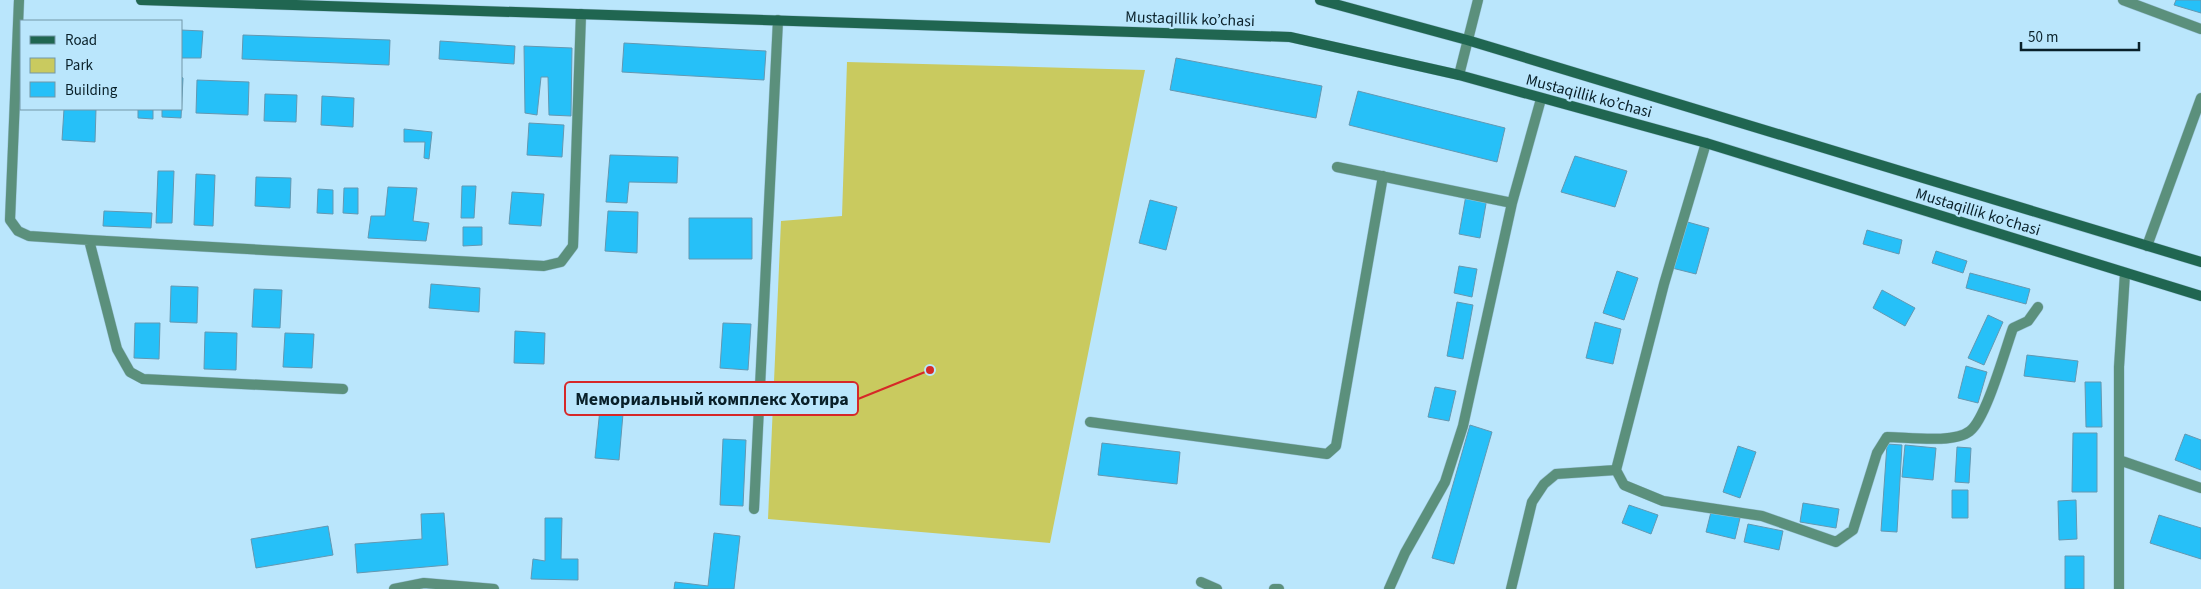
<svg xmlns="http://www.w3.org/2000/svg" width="2201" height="589" font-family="'Source Sans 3',sans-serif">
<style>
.green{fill:#c9ca5f}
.building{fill:#26c0f8;stroke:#6398b2}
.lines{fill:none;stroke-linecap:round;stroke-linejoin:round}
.minor-casing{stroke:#9ac2d6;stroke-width:11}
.tertiary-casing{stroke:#9ac2d6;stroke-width:11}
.secondary-casing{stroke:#9ac2d6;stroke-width:11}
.minor{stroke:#5b907c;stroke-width:10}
.tertiary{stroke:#5b907c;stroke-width:10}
.secondary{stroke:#206651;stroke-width:10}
.labels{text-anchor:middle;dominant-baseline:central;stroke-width:4.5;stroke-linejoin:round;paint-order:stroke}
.street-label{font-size:16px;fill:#092029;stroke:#bae6fc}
.leader{fill:none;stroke:#d62828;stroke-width:2}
.callout-dot{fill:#d62828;stroke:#bae6fc;stroke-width:2}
.callout{fill:#bae6fc;stroke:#d62828;stroke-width:2}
.callout-label{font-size:18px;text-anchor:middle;font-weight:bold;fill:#092029}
</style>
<rect width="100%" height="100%" fill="#bae6fc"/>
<path class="green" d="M 847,62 L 1145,70 L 1050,543 L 768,519 L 781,221 L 842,216 Z"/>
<path class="building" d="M 2176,0 L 2201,0 L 2201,13 L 2174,5 Z
M 181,30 L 203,31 L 201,58 L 181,58 Z
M 243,35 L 390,40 L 389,65 L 242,59 Z
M 440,41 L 515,46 L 514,64 L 439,59 Z
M 624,43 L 766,51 L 764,80 L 622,72 Z
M 524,46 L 572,48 L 571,116 L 549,115 L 548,77 L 541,77 L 537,115 L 525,113 Z
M 1176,58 L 1322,86 L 1316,118 L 1170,90 Z
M 181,77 L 183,78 L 181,118 L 162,117 L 162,109 L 181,109 Z
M 197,80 L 249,82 L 248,115 L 196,113 Z
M 1358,91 L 1505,128 L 1497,162 L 1349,125 Z
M 265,94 L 297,95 L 296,122 L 264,121 Z
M 322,96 L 354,98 L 353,127 L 321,125 Z
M 64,109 L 96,109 L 95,142 L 62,140 Z
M 138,109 L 153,109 L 153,119 L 138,118 Z
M 529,123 L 564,125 L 562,157 L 527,155 Z
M 404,129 L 432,132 L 429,159 L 424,158 L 425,142 L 404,142 Z
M 610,155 L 678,157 L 677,183 L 629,182 L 627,203 L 606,202 Z
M 1575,156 L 1627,171 L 1615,207 L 1561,192 Z
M 158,171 L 174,171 L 172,223 L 156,223 Z
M 196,174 L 215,175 L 213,226 L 194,225 Z
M 256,177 L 291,178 L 290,208 L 255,206 Z
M 462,186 L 476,186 L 474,218 L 461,218 Z
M 388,187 L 417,188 L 413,221 L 429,223 L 426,241 L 368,238 L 371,216 L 385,216 Z
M 344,188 L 358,188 L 358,214 L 343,213 Z
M 318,189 L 333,190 L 333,214 L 317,213 Z
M 512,192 L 544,194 L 541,226 L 509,224 Z
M 1466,195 L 1487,198 L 1480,238 L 1459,234 Z
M 1150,200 L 1177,207 L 1166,250 L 1139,243 Z
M 104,211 L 152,213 L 151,228 L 103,226 Z
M 608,211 L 638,212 L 637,253 L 605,251 Z
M 689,218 L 752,218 L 752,259 L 689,259 Z
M 1684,221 L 1709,228 L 1696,274 L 1672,268 Z
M 463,227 L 482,227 L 482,245 L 463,246 Z
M 1867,230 L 1902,240 L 1899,254 L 1863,244 Z
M 1936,251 L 1967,261 L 1963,273 L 1932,263 Z
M 1459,266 L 1477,269 L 1472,297 L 1454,293 Z
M 1617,271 L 1638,278 L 1624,320 L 1603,313 Z
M 1970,273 L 2030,289 L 2026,304 L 1966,288 Z
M 431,284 L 480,288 L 479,312 L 429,308 Z
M 171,286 L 198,287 L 197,323 L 170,322 Z
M 254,289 L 282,290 L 280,328 L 252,327 Z
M 1882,290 L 1915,308 L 1905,326 L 1873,308 Z
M 1457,302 L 1473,305 L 1463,359 L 1447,356 Z
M 1988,315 L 2003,322 L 1984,365 L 1968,358 Z
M 1595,322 L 1621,329 L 1613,364 L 1586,358 Z
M 135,323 L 160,323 L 159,359 L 134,358 Z
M 723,323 L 751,324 L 748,370 L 720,368 Z
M 515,331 L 545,333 L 544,364 L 514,363 Z
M 205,332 L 237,333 L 236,370 L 204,369 Z
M 285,333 L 314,334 L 312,368 L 283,367 Z
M 2027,355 L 2078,361 L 2075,382 L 2024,376 Z
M 1966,366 L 1987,372 L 1978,403 L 1958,398 Z
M 2085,382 L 2101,382 L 2102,427 L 2086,427 Z
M 1435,387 L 1456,391 L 1449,421 L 1428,417 Z
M 602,389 L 625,391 L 619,460 L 595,458 Z
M 1470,425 L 1492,432 L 1454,564 L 1432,558 Z
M 2073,433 L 2097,433 L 2097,492 L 2072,492 Z
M 2185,434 L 2201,440 L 2201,470 L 2175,460 Z
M 723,439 L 746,440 L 743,506 L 720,505 Z
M 1102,443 L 1180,452 L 1177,484 L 1098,475 Z
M 1887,444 L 1902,445 L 1897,532 L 1881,531 Z
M 1905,445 L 1936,448 L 1933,480 L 1902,477 Z
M 1738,446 L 1756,452 L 1740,498 L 1723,492 Z
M 1957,447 L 1971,448 L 1969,483 L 1955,482 Z
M 1952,490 L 1968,490 L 1968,518 L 1952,518 Z
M 2076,500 L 2077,539 L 2059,540 L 2058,501 Z
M 1803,503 L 1839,509 L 1836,528 L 1800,522 Z
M 1629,505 L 1658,515 L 1651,534 L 1622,523 Z
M 1711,512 L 1740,518 L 1735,539 L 1706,532 Z
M 444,513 L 448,565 L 357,573 L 355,544 L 422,539 L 421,514 Z
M 2159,515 L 2201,528 L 2201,559 L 2150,543 Z
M 545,518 L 562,518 L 561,559 L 578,559 L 578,580 L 531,579 L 533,559 L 545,561 Z
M 1748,524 L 1783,531 L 1779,550 L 1744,542 Z
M 328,526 L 333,555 L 256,568 L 251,539 Z
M 714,533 L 740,536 L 734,589 L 674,589 L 675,582 L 708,586 Z
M 2065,556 L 2084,556 L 2084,589 L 2065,589 Z"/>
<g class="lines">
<defs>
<path id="minor" d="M 19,0 L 10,220 L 18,231 L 29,236 L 89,240 L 544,266 L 561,262 L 573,246 L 581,14
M 2123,0 L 2201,29
M 1706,143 L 1664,284 L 1616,470 L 1624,485 L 1663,501 L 1762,516 L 1836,542 L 1853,530 L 1877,453 L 1887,437 C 1907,437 1954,444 1970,431 C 1986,419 2005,350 2013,328 L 2028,321 L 2038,307
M 1337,167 L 1512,203
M 89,240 L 117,349 L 130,372 L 143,379 L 343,389
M 2147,246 L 2201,98
M 1090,422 L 1327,454 L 1336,446 L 1383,176
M 2119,460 L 2201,488
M 754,509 L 778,20
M 1201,582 L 1217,589
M 394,589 L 424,583 L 494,589
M 1274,589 L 1279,589
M 1389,589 L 1405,553 L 1445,482 L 1463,426 L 1512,203 L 1541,99
M 1511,589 L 1532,502 L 1544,484 L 1556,474 L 1616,470
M 2119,589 L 2119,367 L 2125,273"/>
<path id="tertiary" d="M 1459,75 L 1478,0"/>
<path id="secondary" d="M 141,0 L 1290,37 L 1459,75 L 1706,143 L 2201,296
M 1320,0 L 1467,40 L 2201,262"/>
</defs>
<use href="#minor" class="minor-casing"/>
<use href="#tertiary" class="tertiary-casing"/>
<use href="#secondary" class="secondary-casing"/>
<use href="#minor" class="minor"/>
<use href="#tertiary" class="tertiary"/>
<use href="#secondary" class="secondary"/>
</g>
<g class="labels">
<g class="street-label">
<text transform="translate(1190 19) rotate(2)">Mustaqillik ko’chasi</text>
<text transform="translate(1589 96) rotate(15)">Mustaqillik ko’chasi</text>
<text transform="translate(1978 212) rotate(17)">Mustaqillik ko’chasi</text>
</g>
</g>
<path class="leader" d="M930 370L858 399"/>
<circle class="callout-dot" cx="930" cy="370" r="5"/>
<rect class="callout" x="565" y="382" width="293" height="33" rx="5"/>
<g class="callout-label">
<text x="712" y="405">Мемориальный комплекс Хотира</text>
</g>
<rect x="20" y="20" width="162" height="90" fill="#bae6fc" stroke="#7397a8"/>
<rect x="30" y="36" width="25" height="8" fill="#206651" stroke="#7397a8"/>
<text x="65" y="45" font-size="15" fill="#092029">Road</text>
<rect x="30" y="58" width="25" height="15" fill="#c9ca5f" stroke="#7397a8"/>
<text x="65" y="70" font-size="15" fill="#092029">Park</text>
<rect x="30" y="82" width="25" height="15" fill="#26c0f8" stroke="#7397a8"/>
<text x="65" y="95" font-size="15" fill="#092029">Building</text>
<path d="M2021 42v8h118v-8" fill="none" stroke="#092029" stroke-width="2.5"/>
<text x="2028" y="42" font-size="15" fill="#092029" stroke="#bae6fc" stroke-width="4" paint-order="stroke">50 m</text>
</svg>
